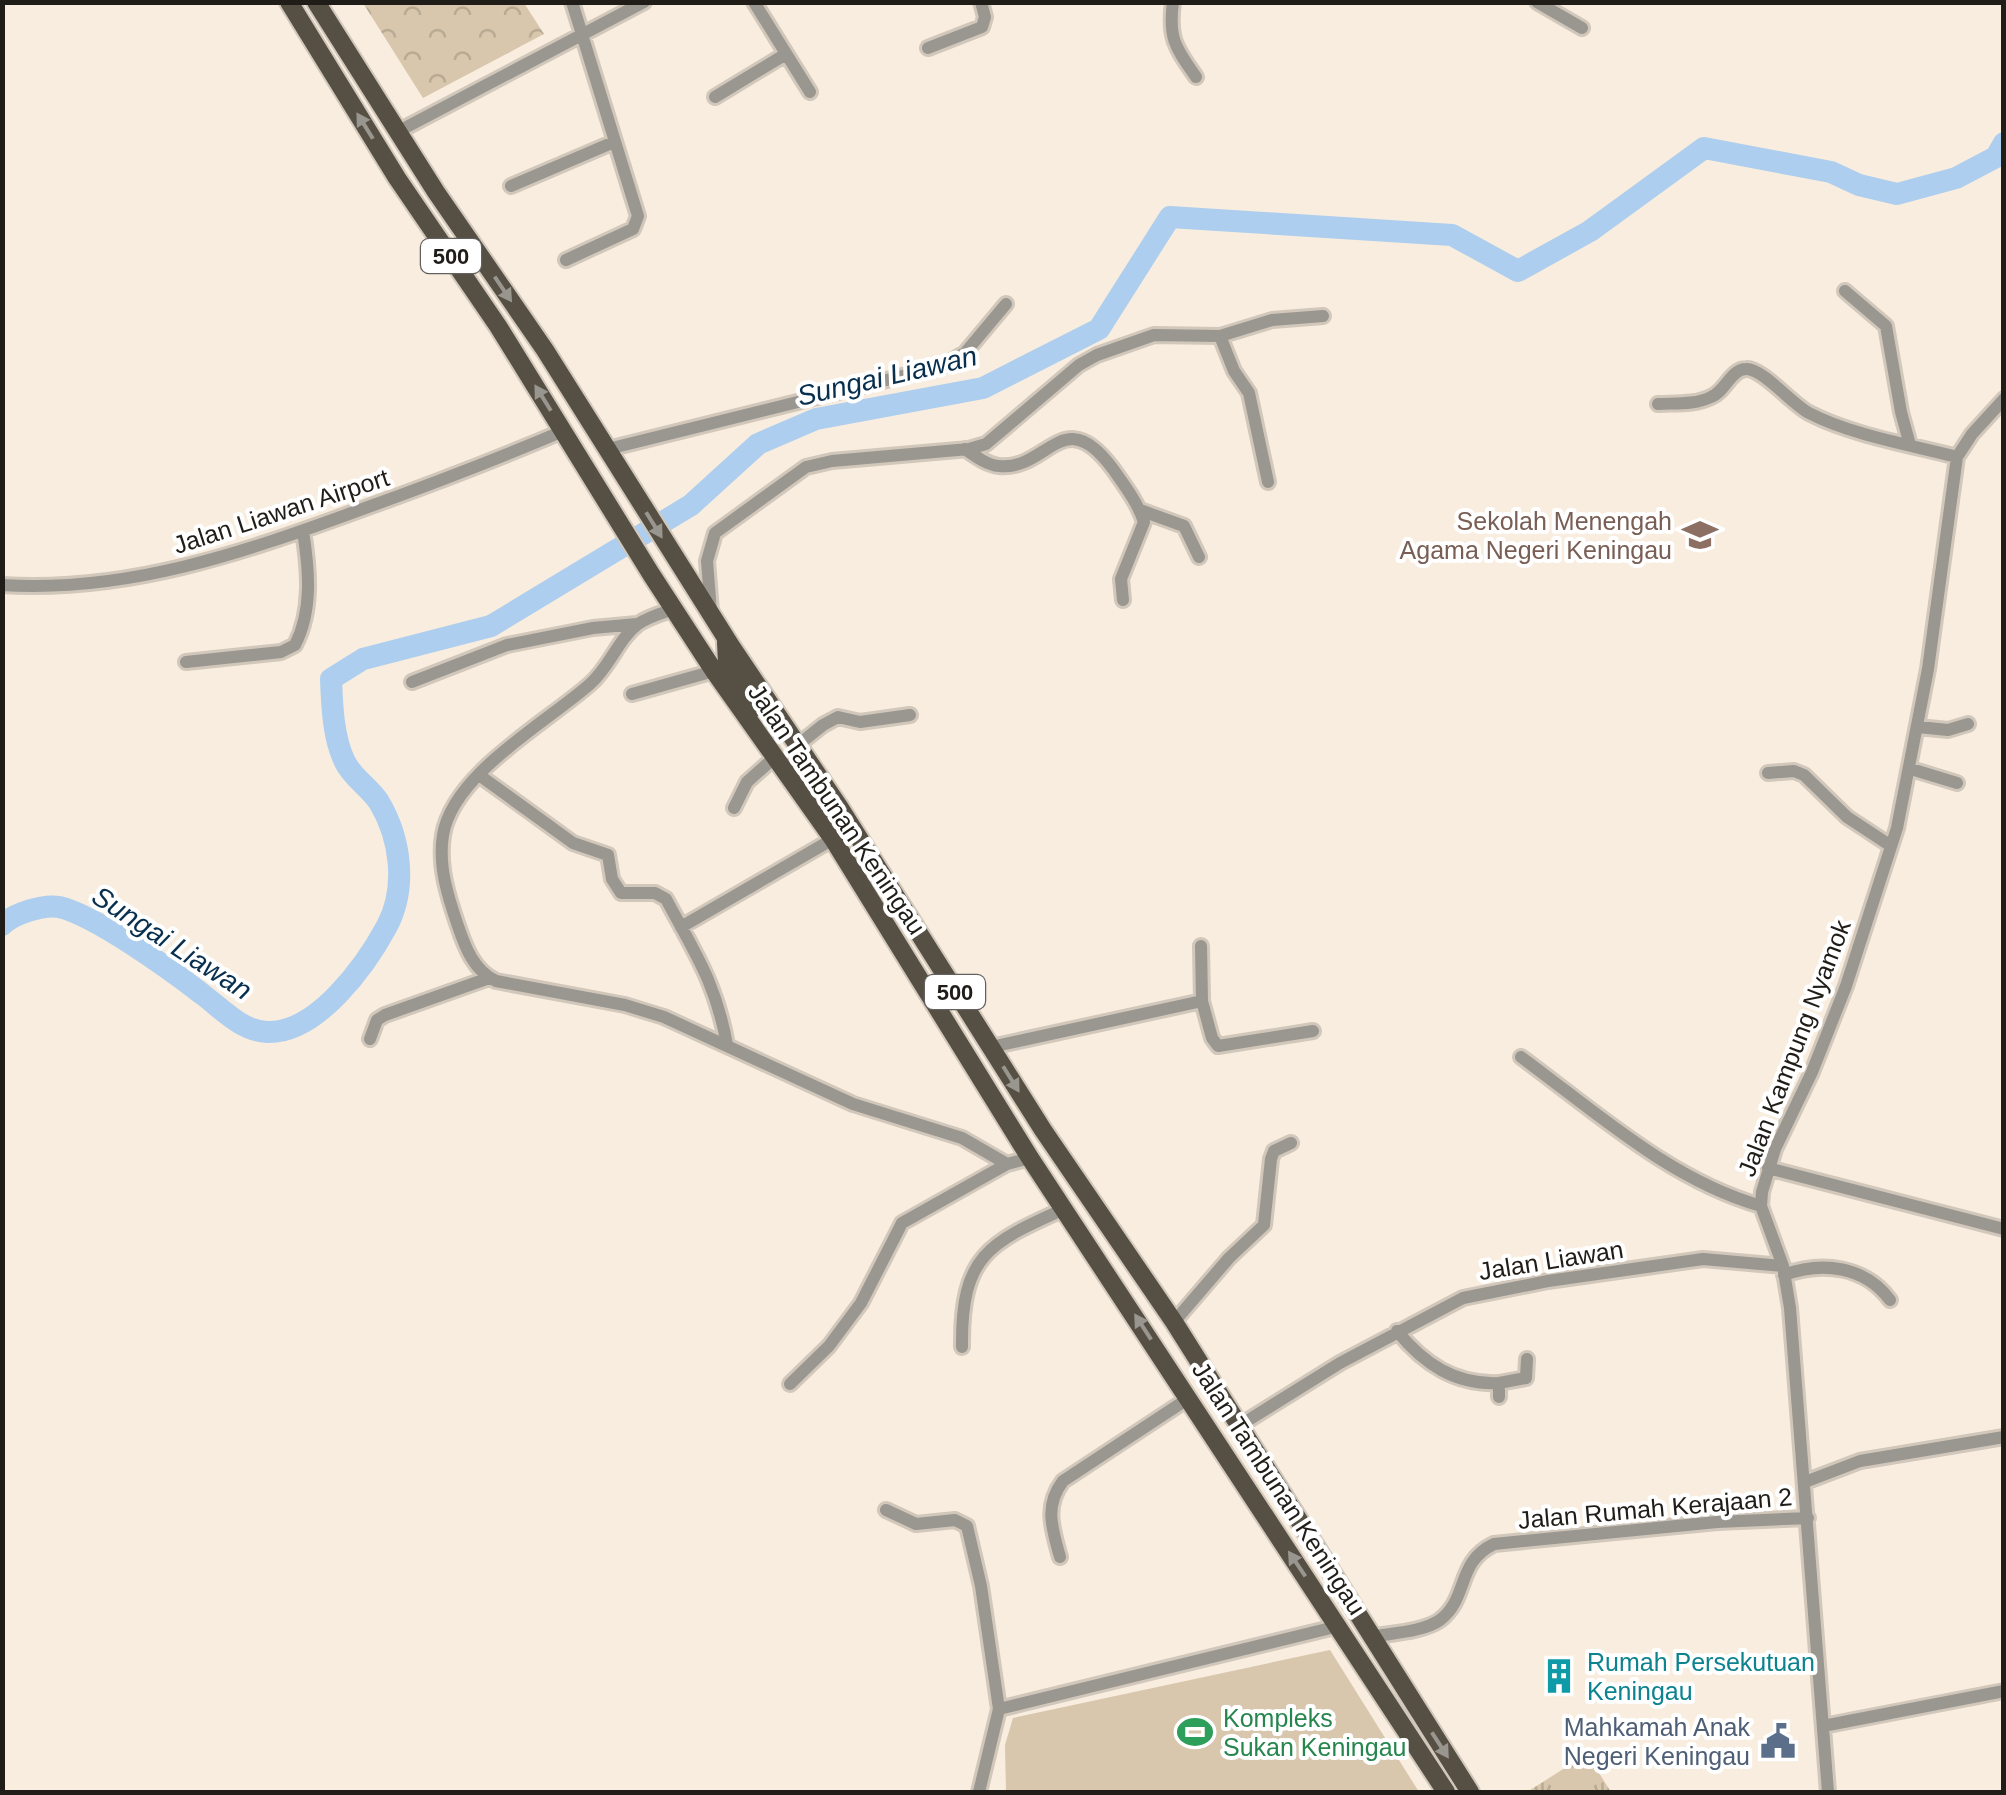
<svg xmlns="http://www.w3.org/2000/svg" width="2006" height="1795" font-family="Arial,sans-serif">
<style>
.grass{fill:url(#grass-tufts)}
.forest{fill:url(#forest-crowns)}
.garden{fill:#d8c6ad}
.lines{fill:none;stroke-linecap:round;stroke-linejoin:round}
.river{stroke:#adceee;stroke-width:22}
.minor-casing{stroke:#d1c7ba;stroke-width:18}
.major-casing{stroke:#d1c7ba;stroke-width:22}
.minor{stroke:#9a9690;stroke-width:12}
.major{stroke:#554f44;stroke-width:18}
.oneway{fill:#99958f}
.labels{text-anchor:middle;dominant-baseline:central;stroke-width:8;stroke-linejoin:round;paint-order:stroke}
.shield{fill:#fff;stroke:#63605d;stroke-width:2.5}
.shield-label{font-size:22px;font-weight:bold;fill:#201c17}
.street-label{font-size:25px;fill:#201c17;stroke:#fff}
.education-label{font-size:25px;fill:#785e54;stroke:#fff;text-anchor:end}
.culture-label{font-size:25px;fill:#0d838f;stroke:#fff;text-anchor:start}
.leisure-label{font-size:25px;fill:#27864d;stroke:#fff;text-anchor:start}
.service-label{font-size:25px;fill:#4e5e75;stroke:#fff;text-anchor:end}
.water-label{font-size:28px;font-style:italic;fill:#092f4e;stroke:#fff}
</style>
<defs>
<pattern id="grass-tufts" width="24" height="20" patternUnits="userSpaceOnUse" patternTransform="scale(2.5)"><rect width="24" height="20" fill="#d8c6ad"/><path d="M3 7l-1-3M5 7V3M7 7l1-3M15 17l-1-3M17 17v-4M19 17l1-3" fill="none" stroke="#b9aa94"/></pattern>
<pattern id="forest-crowns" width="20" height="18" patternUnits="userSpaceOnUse" patternTransform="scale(2.5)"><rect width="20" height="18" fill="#d8c6ad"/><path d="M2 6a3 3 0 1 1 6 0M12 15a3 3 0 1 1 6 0" fill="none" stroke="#b9aa94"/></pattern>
</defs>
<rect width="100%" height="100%" fill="#f8edde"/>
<path class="grass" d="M 1587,1754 L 1611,1792 L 1527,1792 Z"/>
<path class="forest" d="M 363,3 L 524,3 L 544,34 L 423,98 Z"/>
<path class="garden" d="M 1330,1650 L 1419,1792 L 1006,1792 L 1005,1745 L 1013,1718 Z"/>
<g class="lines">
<path class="river" d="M 2,925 C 13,914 43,904 59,907 C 95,915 171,970 202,994 C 221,1008 241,1031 267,1032 C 317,1034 366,965 387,926 C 407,888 401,839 379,802 C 370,788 352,777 345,762 C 333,738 332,705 331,679 L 363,659 L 491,626 L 691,505 L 758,444 L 816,419 L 983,388 L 1099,329 L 1170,217 L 1452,235 L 1518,271 L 1590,231 L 1704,148 L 1831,172 L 1859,185 L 1897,194 L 1956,178 L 1996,157 L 2004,143"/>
<defs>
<path id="minor" d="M 754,2 L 810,92
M 1173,2 C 1168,39 1176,48 1196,77
M 1537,2 L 1582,28
M 928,48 L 982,27 L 985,17 L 981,2
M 715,97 L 786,54
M 399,131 L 644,2
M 511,186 L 614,142
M 566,260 L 633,229 L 638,216 L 572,2
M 1845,291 L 1886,326 L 1901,412 L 1910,445
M 1220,336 L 1272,320 L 1323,316
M 1658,404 C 1675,403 1695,405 1711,397 C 1725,392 1731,369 1746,369 C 1762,368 1792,404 1809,413 C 1851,435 1911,445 1957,457
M 608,449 L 943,366 L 965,353 L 1006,304
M 965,449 C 975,456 987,465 999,466 C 1048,471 1063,401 1113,469 C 1125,486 1138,503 1144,522 L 1121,579 L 1123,600
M 1140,510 L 1184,526 L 1199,557
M 2,585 C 127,593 242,553 357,511 C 427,486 495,460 563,431
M 674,609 C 662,613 648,617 638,624 C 618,639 610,667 590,684 C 546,723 453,774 443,835 C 438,866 448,897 458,926 C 465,947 474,971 496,981 L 625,1005 L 664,1017 L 853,1104 L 962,1138 L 1007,1164 L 1030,1158
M 711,612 L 707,561 L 715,533 L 806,467 L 832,461 L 969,449 L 986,444 L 1079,365 L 1097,355 L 1154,335 L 1220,336 L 1234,371 L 1249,393 L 1268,482
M 186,662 L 281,652 L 295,645 C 313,610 309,569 303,531
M 412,682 L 507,645 L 593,628 L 637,624
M 632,694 L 714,671
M 1918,727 L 1948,730 L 1968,724
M 798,745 L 823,725 L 838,717 L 860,722 L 910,715
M 1911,769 L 1957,783
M 1768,773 L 1794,771 L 1804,775 L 1847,817 L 1891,846
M 479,775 L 573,843 L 608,855 L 612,879 L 621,893 L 655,893 L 666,899 C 695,953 716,983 727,1045
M 734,808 L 747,782 L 775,757
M 681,927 L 833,839
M 1202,1001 L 1212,1038 L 1218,1046 L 1313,1031
M 370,1039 L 377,1020 L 385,1015 L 489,978
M 991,1047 L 1202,1001 L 1201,946
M 1521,1057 C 1596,1112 1670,1180 1761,1206
M 1768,1168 L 2004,1229
M 1784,1275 C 1822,1261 1865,1266 1890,1300
M 1174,1322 L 1229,1258 L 1264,1225 L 1271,1159 L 1274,1151 L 1291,1143
M 1397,1331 C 1424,1364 1455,1385 1499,1383 L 1499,1397
M 962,1347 C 961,1256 988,1243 1064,1209
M 1499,1383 L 1526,1378 L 1527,1359
M 790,1384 L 829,1346 L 861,1303 L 902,1223 L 1007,1164
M 1239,1426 L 1340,1363 L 1463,1298 L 1548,1281 L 1703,1259 L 1783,1266
M 1805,1482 L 1860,1461 L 2004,1437
M 886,1510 L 916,1524 L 955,1520 L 967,1526 L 981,1586 L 999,1709
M 1060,1557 C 1052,1528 1044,1506 1063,1481 L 1189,1398
M 1371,1637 C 1391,1633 1423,1632 1440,1620 C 1469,1598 1456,1562 1494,1544 L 1717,1522 L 1808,1518
M 1823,1726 L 2004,1691
M 979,1792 L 999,1709 L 1339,1626
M 1828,1792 L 1790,1308 L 1783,1266 L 1761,1206 L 1762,1192 L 1775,1149 L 1812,1072 L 1846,986 L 1897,828 L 1928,669 L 1957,457 L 1972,434 L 2004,399"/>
<path id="major" d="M 289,2 L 397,178 L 498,326 L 651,574 L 714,671 L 833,839 L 1030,1158 L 1446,1792
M 316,2 L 436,192 L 545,350 L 731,646 L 840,808 L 1043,1130 L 1174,1322 L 1470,1792
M 726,642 L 727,663 L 754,708"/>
</defs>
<use href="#minor" class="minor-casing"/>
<use href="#major" class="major-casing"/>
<use href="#minor" class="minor"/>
<use href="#major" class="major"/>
</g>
<defs><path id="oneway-solid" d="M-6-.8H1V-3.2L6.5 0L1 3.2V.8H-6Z" transform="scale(2.5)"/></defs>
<g class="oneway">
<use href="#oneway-solid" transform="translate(365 126) rotate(-122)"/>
<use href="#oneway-solid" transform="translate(503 289) rotate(56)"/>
<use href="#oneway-solid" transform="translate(543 398) rotate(-122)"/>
<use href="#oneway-solid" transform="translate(654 525) rotate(58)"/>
<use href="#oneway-solid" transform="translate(1011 1079) rotate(58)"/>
<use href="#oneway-solid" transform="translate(1143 1327) rotate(-123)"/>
<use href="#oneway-solid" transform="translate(1297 1564) rotate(-124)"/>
<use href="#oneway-solid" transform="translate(1440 1745) rotate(57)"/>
</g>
<defs>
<symbol id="school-bare" viewBox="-9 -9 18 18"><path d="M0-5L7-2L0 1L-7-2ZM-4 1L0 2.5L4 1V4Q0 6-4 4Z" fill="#8d6e63" stroke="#fff" stroke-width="2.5" paint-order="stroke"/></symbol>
<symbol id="building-bare" viewBox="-9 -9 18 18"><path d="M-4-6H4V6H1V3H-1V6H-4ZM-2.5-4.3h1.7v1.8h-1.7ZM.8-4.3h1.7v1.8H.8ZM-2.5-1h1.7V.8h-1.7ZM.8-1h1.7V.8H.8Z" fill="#0f9aa8" stroke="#fff" stroke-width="2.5" paint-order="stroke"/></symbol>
<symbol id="stadium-bare" viewBox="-9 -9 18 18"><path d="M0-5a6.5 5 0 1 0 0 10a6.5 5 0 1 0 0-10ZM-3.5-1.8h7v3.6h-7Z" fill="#2e9e5b" stroke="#fff" stroke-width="2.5" paint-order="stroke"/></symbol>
<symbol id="civic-bare" viewBox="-9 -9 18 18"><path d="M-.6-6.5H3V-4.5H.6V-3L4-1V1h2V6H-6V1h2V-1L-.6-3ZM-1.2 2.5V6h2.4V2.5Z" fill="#5c6f8a" stroke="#fff" stroke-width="2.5" paint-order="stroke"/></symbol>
</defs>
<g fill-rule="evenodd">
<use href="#school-bare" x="1675" y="510" width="50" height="50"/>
<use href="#building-bare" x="1534" y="1651" width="50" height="50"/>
<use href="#stadium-bare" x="1170" y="1707" width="50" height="50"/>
<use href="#civic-bare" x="1753" y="1716" width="50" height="50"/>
</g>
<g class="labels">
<g class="shield">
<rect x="421" y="239" width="60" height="34" rx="8"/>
<rect x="925" y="975" width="60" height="34" rx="8"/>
</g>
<g class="shield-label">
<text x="451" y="256">500</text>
<text x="955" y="992">500</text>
</g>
<g class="street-label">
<text transform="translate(281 511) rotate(-18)">Jalan Liawan Airport</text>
<text transform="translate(837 809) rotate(56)">Jalan Tambunan Keningau</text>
<text transform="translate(1794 1048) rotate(-69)">Jalan Kampung Nyamok</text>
<text transform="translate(1551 1260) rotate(-9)">Jalan Liawan</text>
<text transform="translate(1279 1488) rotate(57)">Jalan Tambunan Keningau</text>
<text transform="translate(1655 1508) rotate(-5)">Jalan Rumah Kerajaan 2</text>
</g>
<g class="education-label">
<text x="1672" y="521">Sekolah Menengah<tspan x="1672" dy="29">Agama Negeri Keningau</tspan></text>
</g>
<g class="culture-label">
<text x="1587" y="1662">Rumah Persekutuan<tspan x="1587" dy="29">Keningau</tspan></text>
</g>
<g class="leisure-label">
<text x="1223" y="1718">Kompleks<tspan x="1223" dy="29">Sukan Keningau</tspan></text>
</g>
<g class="service-label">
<text x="1750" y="1727">Mahkamah Anak<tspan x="1750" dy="29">Negeri Keningau</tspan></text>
</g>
<g class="water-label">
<text transform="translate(887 376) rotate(-13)">Sungai Liawan</text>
<text transform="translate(172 943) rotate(33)">Sungai Liawan</text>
</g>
</g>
<rect width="2006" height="1795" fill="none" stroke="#201c17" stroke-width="10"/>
</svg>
